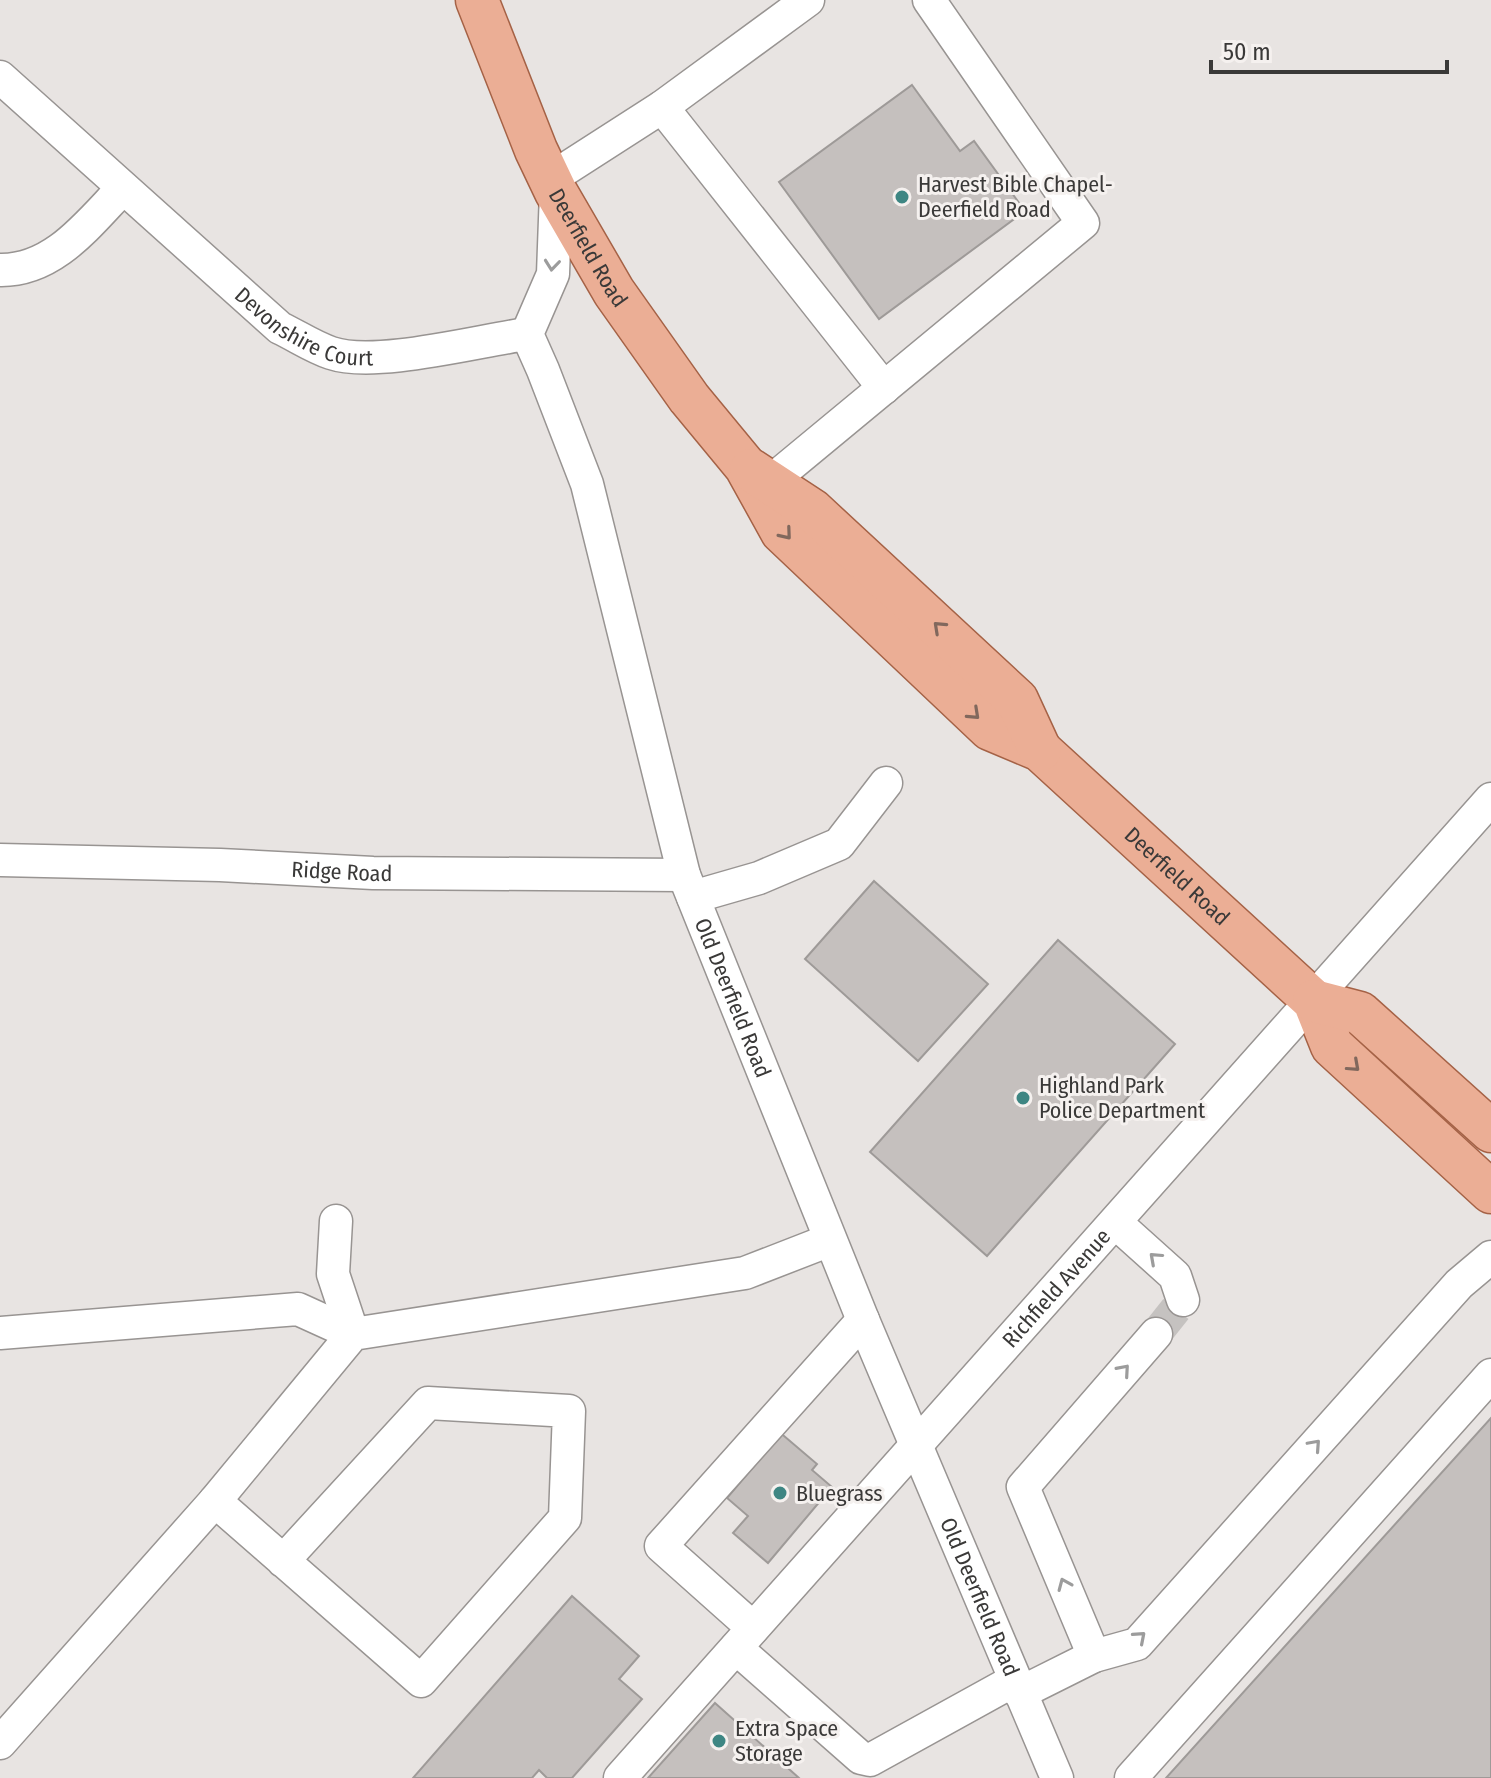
<svg xmlns="http://www.w3.org/2000/svg" width="1491" height="1778" font-family="'Fira Sans Condensed',sans-serif">
<style>
.building{fill:#c5c0be;stroke:#9e9a98;stroke-width:2}
.lines{fill:none;stroke-linecap:round;stroke-linejoin:round}
.minor-tunnel{stroke:#c5c2c0;stroke-width:32;stroke-dasharray:32 16;stroke-linecap:butt}
.minor-casing{stroke:#989492;stroke-width:35}
.major-casing{stroke:#a56246;stroke-width:45}
.minor{stroke:#fff;stroke-width:32}
.major{stroke:#ebae95;stroke-width:42}
.oneway{stroke:#9c9c9c}
.oneway2{stroke:#81685d}
.poi-dot{fill:#3e8683;stroke:#f5f1ef;stroke-width:3}
.labels{text-anchor:middle;dominant-baseline:central;stroke-width:6;stroke-linejoin:round;paint-order:stroke}
.poi-label{font-size:22px;fill:#3a3938;stroke:#f5f1ef;text-anchor:start}
.street-label{font-size:22px;fill:#3a3938;stroke:#f5f1ef}
</style>
<rect width="100%" height="100%" fill="#e8e4e2"/>
<path class="building" d="M 912,85 L 960,151 L 974,141 L 1025,211 L 879,319 L 779,182 Z
M 874,881 L 988,984 L 918,1061 L 805,959 Z
M 1058,940 L 1175,1044 L 987,1256 L 870,1152 Z
M 1491,1418 L 1491,1778 L 1166,1778 Z
M 777,1430 L 817,1464 L 812,1470 L 832,1487 L 768,1563 L 733,1533 L 748,1516 L 727,1498 L 765,1453 Z
M 572,1596 L 639,1656 L 619,1679 L 642,1699 L 572,1778 L 547,1778 L 539,1770 L 532,1778 L 413,1778 Z
M 715,1703 L 799,1778 L 648,1778 Z"/>
<g class="lines">
<path class="minor-tunnel" d="M 1156,1334 L 1183,1300"/>
<defs>
<g id="minor">
<path id="s1" d="M 0,77 L 280,328 C 297,336 313,347 331,353 C 375,368 477,341 527,334"/>
<path d="M 662,107 L 884,388"/>
<path d="M 550,179 L 662,107 L 808,0"/>
<path id="s2" d="M 556,192 L 553,274 L 527,334 L 543,370 L 587,484 L 684,875 L 863,1320 L 1057,1778"/>
<path d="M 0,270 C 54,271 89,223 123,188"/>
<path d="M 770,482 L 1083,223 L 929,0"/>
<path id="s3" d="M 0,860 L 220,865 L 373,873 L 684,875"/>
<path d="M 693,897 L 759,878 L 839,844 L 886,783"/>
<path d="M 336,1221 L 333,1274 L 353,1334"/>
<path d="M 1116,1223 L 1175,1276 L 1183,1300"/>
<path d="M 0,1333 L 298,1309 L 353,1334"/>
<path d="M 283,1561 L 428,1403 L 569,1411 L 565,1518 L 421,1681 L 215,1501 L 353,1334 L 745,1273 L 830,1240"/>
<path d="M 753,1628 L 661,1546 L 863,1320"/>
<path d="M 736,1648 L 861,1758 L 870,1760 L 1015,1680"/>
<path d="M 1094,1656 L 1023,1487 L 1156,1334"/>
<path d="M 1020,1693 L 1094,1656 L 1137,1644 L 1459,1284 L 1491,1257"/>
<path d="M 0,1743 L 215,1501"/>
<path id="s4" d="M 620,1778 L 1491,799"/>
<path d="M 1131,1778 L 1491,1375"/>
</g>
<g id="major">
<path id="s5" d="M 477,0 L 536,150 L 556,192 L 614,292 L 689,398 L 746,467 L 782,532 L 990,729 L 1040,750 L 1314,1001 L 1332,1046 L 1491,1192"/>
<path d="M 751,470 L 812,510 L 1017,700 L 1040,750"/>
<path d="M 1314,1001 L 1360,1013 L 1491,1131"/>
</g>
</defs>
<use href="#minor" class="minor-casing"/>
<use href="#major" class="major-casing"/>
<use href="#minor" class="minor"/>
<use href="#major" class="major"/>
</g>
<defs><path id="oneway-chevron" d="M-2-3.5L2.5 0L-2 3.5" fill="none" stroke-width="1.6" stroke-linecap="round" stroke-linejoin="round" transform="scale(2)"/></defs>
<g class="oneway">
<use href="#oneway-chevron" transform="translate(552 265) rotate(96)"/>
<use href="#oneway-chevron" transform="translate(1155 1258) rotate(-138)"/>
<use href="#oneway-chevron" transform="translate(1124 1370) rotate(-49)"/>
<use href="#oneway-chevron" transform="translate(1315 1445) rotate(-48)"/>
<use href="#oneway-chevron" transform="translate(1064 1584) rotate(-113)"/>
<use href="#oneway-chevron" transform="translate(1140 1637) rotate(-41)"/>
</g>
<g class="oneway2">
<use href="#oneway-chevron" transform="translate(786 534) rotate(50)"/>
<use href="#oneway-chevron" transform="translate(939 627) rotate(-137)"/>
<use href="#oneway-chevron" transform="translate(974 714) rotate(43)"/>
<use href="#oneway-chevron" transform="translate(1354 1066) rotate(42)"/>
</g>
<g class="poi-dot">
<circle cx="902" cy="197" r="8"/>
<circle cx="1023" cy="1098" r="8"/>
<circle cx="780" cy="1493" r="8"/>
<circle cx="719" cy="1741" r="8"/>
</g>
<g class="labels">
<g class="poi-label">
<text x="918" y="184">Harvest Bible Chapel-<tspan x="918" dy="25">Deerfield Road</tspan></text>
<text x="1039" y="1085">Highland Park<tspan x="1039" dy="25">Police Department</tspan></text>
<text x="796" y="1493">Bluegrass</text>
<text x="735" y="1728">Extra Space<tspan x="735" dy="25">Storage</tspan></text>
</g>
<g class="street-label">
<text stroke="none"><textPath href="#s5" startOffset="272">Deerfield Road</textPath></text>
<text stroke="none"><textPath href="#s1" startOffset="398">Devonshire Court</textPath></text>
<text stroke="none"><textPath href="#s3" startOffset="342">Ridge Road</textPath></text>
<text stroke="none"><textPath href="#s5" startOffset="1144">Deerfield Road</textPath></text>
<text stroke="none"><textPath href="#s2" startOffset="844">Old Deerfield Road</textPath></text>
<text stroke="none"><textPath href="#s4" startOffset="656">Richfield Avenue</textPath></text>
<text stroke="none"><textPath href="#s2" startOffset="1492">Old Deerfield Road</textPath></text>
</g>
</g>
<path d="M1211 60v12h236v-12" fill="none" stroke="#3a3938" stroke-width="4"/>
<text x="1223" y="60" font-size="24" fill="#3a3938" stroke="#f5f1ef" stroke-width="6" paint-order="stroke">50 m</text>
</svg>
